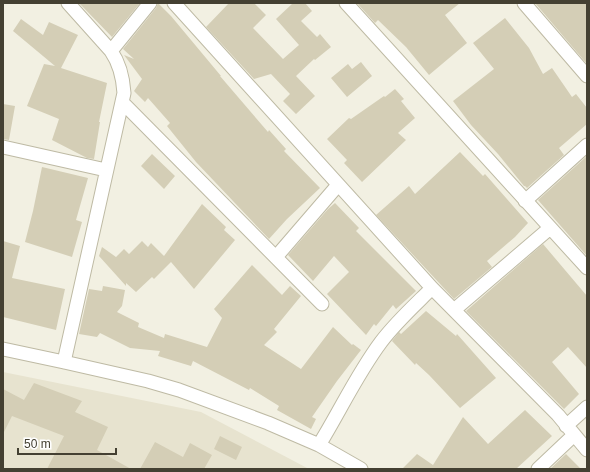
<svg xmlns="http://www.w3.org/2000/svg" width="590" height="472" font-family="Helvetica,sans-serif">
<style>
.residential{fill:#e7e3cf}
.building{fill:#d4ceb6}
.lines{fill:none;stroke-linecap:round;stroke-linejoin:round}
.minor-casing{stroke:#bebaa4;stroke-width:15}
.minor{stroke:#fff;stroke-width:13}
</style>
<rect width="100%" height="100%" fill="#f2f0e2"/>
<path class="residential" d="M 3,372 L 201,412 L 309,469 L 3,469 Z"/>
<path class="building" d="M 79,3 L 140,3 L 112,37 Z
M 158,3 L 171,16 L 221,76 L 220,76 L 268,132 L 269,130 L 286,149 L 284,151 L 320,188 L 287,219 L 269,239 L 196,162 L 167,126 L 170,123 L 148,98 L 145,102 L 134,91 L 142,79 L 124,55 L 134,59 L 123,49 L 156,8 Z
M 229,3 L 254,3 L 266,15 L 253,28 L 283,59 L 299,45 L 276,19 L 293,3 L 305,3 L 312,11 L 301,21 L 317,37 L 320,34 L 331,47 L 315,60 L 314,59 L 296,76 L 315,96 L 296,114 L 283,101 L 290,94 L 271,74 L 254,79 L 206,27 Z
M 357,3 L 460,3 L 445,15 L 467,43 L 429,75 L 406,47 L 378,20 L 375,23 Z
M 535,3 L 587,3 L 587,64 Z
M 505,18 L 529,48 L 543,74 L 552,68 L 572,97 L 576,94 L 587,108 L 587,124 L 559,148 L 564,155 L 527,188 L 525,186 L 524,186 L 498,154 L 471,125 L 453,101 L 494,69 L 473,43 Z
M 21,19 L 43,35 L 49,22 L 78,35 L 61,68 L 107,83 L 99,122 L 100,122 L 94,159 L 87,158 L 52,140 L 59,119 L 27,106 L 44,64 L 55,66 L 13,31 Z
M 361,62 L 372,76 L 347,97 L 331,78 L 348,64 L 352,69 Z
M 395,89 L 404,99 L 401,101 L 415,118 L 398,133 L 406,140 L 362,182 L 344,163 L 347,160 L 327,139 L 349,118 L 351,119 L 384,96 L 385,97 Z
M 3,104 L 15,106 L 9,140 L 3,139 Z
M 460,152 L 483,176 L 485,174 L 528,223 L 515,237 L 487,261 L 492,267 L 454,299 L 376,215 L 409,186 L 415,194 Z
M 152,154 L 175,176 L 164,189 L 141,166 Z
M 587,156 L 587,256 L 538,200 Z
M 42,167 L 88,178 L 76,220 L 82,222 L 72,257 L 25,242 L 33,211 Z
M 335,203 L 359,228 L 356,231 L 416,291 L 396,309 L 393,305 L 376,326 L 374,324 L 366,335 L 327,294 L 349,272 L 334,256 L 313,281 L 288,255 L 328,209 Z
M 202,204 L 226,227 L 224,230 L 235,240 L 194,289 L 171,262 L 154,279 L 152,277 L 136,292 L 126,283 L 126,286 L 99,256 L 102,247 L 116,257 L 124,249 L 129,254 L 142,241 L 148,247 L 151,243 L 164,256 Z
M 3,241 L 20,246 L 12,278 L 65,289 L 56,330 L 3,317 Z
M 543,244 L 587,296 L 587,368 L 568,347 L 552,362 L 579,394 L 564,409 L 466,311 Z
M 252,265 L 282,295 L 290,286 L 301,296 L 274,329 L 277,332 L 264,345 L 301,369 L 333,327 L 352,345 L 353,344 L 361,350 L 337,381 L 312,417 L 316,419 L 311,429 L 277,410 L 279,406 L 250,388 L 249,390 L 193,361 L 191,366 L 158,356 L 160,351 L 130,348 L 100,333 L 97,337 L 79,334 L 89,289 L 102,291 L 103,286 L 125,290 L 122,306 L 117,312 L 139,323 L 138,327 L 164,338 L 165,334 L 207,347 L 222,318 L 214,309 Z
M 426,311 L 456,336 L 457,334 L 496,378 L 460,408 L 429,375 L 416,363 L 415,365 L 392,341 L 399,332 L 401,334 Z
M 34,383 L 82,401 L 75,412 L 108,427 L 97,450 L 131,469 L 47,469 L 64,436 L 12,416 L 3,434 L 3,389 L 24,400 Z
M 525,410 L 552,436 L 516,469 L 402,469 L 417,454 L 433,465 L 463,417 L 488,444 Z
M 220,436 L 242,447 L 236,460 L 214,449 Z
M 155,442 L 183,457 L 190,443 L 212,455 L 204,469 L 140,469 Z
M 566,454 L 581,469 L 550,469 Z"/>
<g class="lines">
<defs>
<path id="minor" d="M 174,3 L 432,288 L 558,415 L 587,450
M 346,3 L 587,268
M 524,3 L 587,76
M 111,51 L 150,3
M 122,102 L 322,304
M 3,147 L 106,170
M 525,201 L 587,145
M 276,257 L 338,185
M 454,310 L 550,228
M 3,349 L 64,362 L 148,381 L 179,390 L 268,423 L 319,445 L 361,469
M 64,362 L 124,93 C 123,77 120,64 111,51 L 68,3
M 566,426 L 587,407
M 319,445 C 340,411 357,374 381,342 C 396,322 415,305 432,288
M 538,469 L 574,435"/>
</defs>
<use href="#minor" class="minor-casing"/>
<use href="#minor" class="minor"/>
</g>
<rect width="590" height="472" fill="none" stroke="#444032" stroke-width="8"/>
<path d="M18 448v6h98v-6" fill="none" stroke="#444032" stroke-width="2"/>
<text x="24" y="448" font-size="12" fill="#444032" stroke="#ffffff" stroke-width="3" paint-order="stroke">50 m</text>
</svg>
